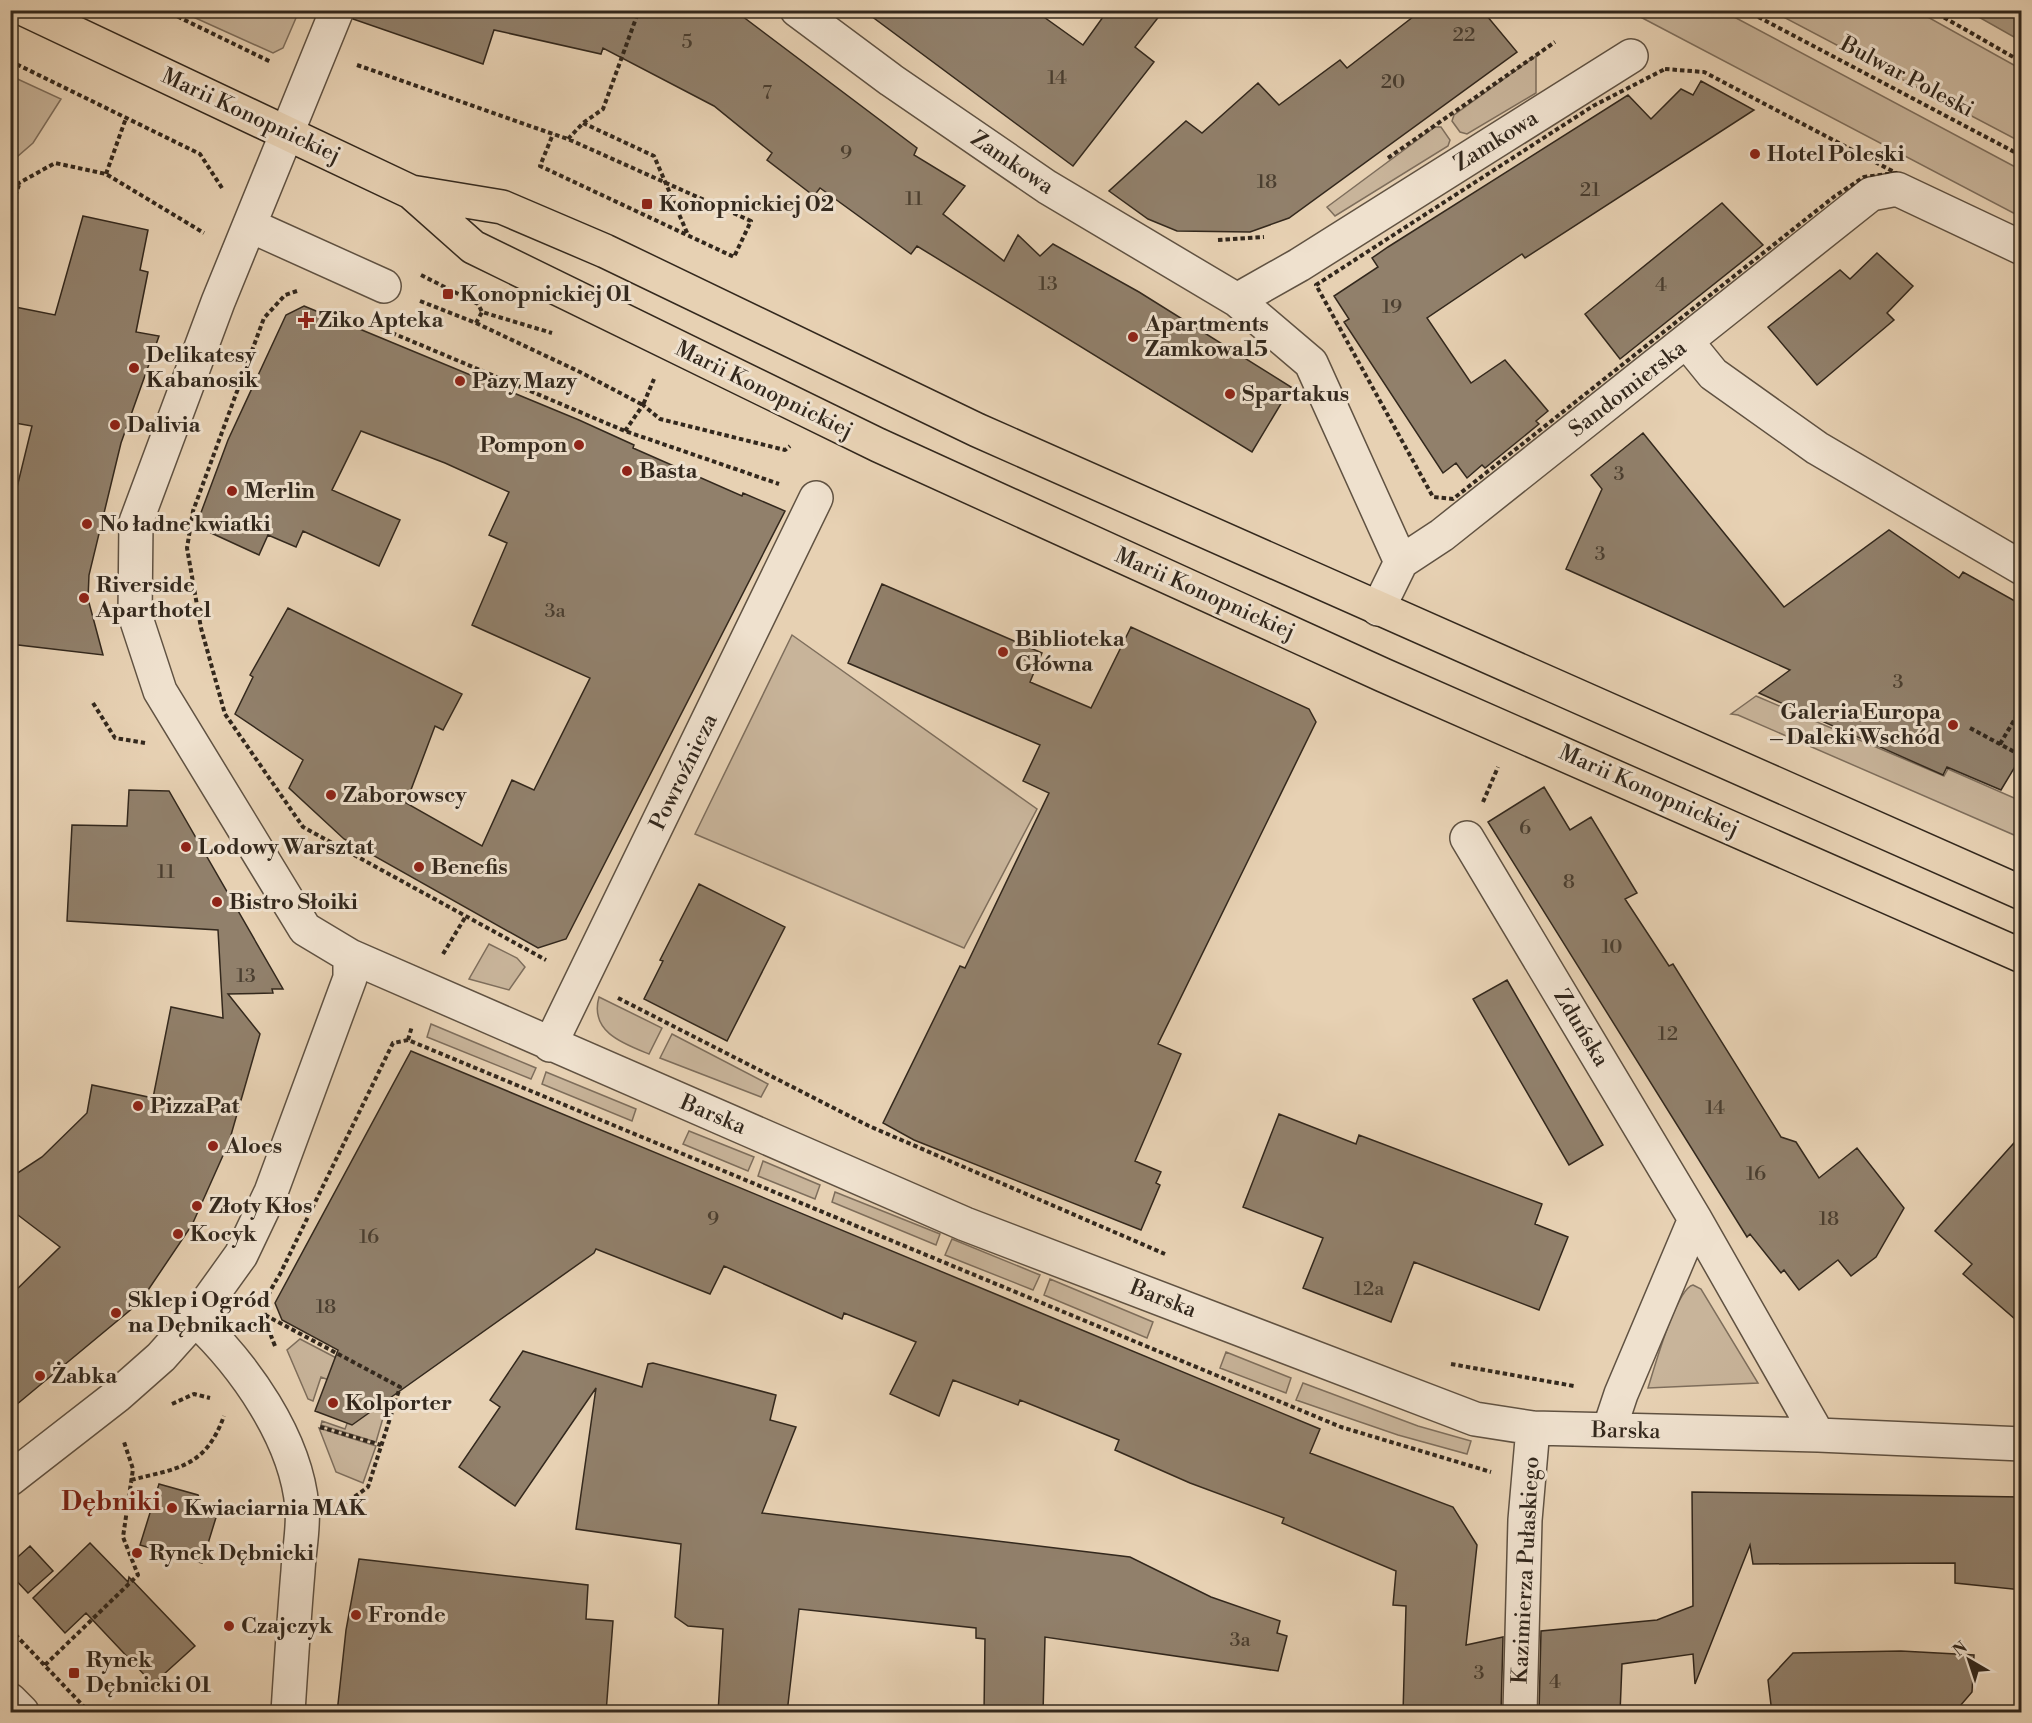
<svg xmlns="http://www.w3.org/2000/svg" width="2032" height="1723" font-family="'Libre Bodoni',serif">
<style>
.green{fill:#c8b49a;stroke:#7e6e5c;stroke-width:1.5}
.water{fill:#aa9880;stroke:#7a6b58;stroke-width:1.5}
.building{fill:#91806b;stroke:#33281d;stroke-width:1.5}
.lines{fill:none;stroke-linecap:round;stroke-linejoin:round}
.minor-casing{stroke:#605242;stroke-width:36}
.major-casing{stroke:#33281d;stroke-width:36}
.path{stroke:#33281d;stroke-width:4;stroke-dasharray:4.5 3;stroke-linecap:butt}
.minor{stroke:#efe1ce;stroke-width:33}
.major{stroke:#e7d1b3;stroke-width:33}
.poi-dot{fill:#8f2418;stroke:#efe1ce;stroke-width:2}
.labels{text-anchor:middle;dominant-baseline:central;stroke-width:6;stroke-linejoin:round;paint-order:stroke}
.number-label{font-size:20px;fill:#4a3e30}
.street-label{font-size:22px;fill:#33281d;stroke:#efe1ce}
.poi-label{font-size:22px;font-weight:bold;fill:#33281d;stroke:#efe1ce;text-anchor:start}
.quarter-label{font-size:26px;font-weight:bold;fill:#7a1f14;stroke:#efe1ce}
</style>
<rect width="100%" height="100%" fill="#e7d1b3"/>
<filter id="stains"><feTurbulence type="fractalNoise" baseFrequency=".00333" numOctaves="4"/><feColorMatrix values="0 0 0 0 .2 0 0 0 0 .09 0 0 0 0 .02 0 0 0 .5 -.17"/></filter>
<radialGradient id="worn" r=".72"><stop offset=".6" stop-color="#630" stop-opacity="0"/><stop offset="1" stop-color="#630" stop-opacity=".3"/></radialGradient>
<path class="green" d="M 1721,10 L 2021,170 L 2021,217 L 1629,11 Z
M 180,11 L 299,11 L 283,48 L 273,53 Z
M 1772,11 L 1917,11 L 2021,69 L 2021,142 Z
M 1536,56 L 1536,93 L 1467,134 L 1460,132 L 1452,121 L 1454,115 Z
M 11,76 L 61,99 L 33,143 L 11,162 Z
M 1435,127 L 1441,127 L 1450,140 L 1448,146 L 1335,216 L 1327,207 Z
M 792,635 L 1037,809 L 964,948 L 695,834 Z
M 1756,696 L 1944,776 L 1948,769 L 2021,801 L 2021,838 L 1738,715 L 1731,714 Z
M 489,944 L 517,958 L 525,967 L 509,990 L 469,979 Z
M 599,997 L 662,1028 L 649,1054 C 624,1044 589,1032 599,997 Z
M 431,1024 L 536,1068 L 531,1079 L 427,1037 Z
M 672,1034 L 768,1084 L 761,1097 L 660,1058 Z
M 546,1072 L 636,1109 L 632,1121 L 542,1084 Z
M 689,1131 L 754,1157 L 748,1171 L 683,1144 Z
M 763,1161 L 820,1185 L 815,1199 L 758,1176 Z
M 835,1192 L 940,1234 L 936,1245 L 832,1202 Z
M 952,1239 L 1040,1275 L 1033,1290 L 945,1255 Z
M 1050,1279 L 1153,1322 L 1147,1338 L 1044,1295 Z
M 1693,1285 L 1701,1289 L 1758,1383 L 1648,1388 C 1654,1369 1676,1289 1693,1285 Z
M 300,1339 L 392,1387 L 376,1442 L 321,1425 L 322,1421 L 345,1429 L 354,1405 L 347,1387 L 321,1377 L 313,1401 L 308,1399 L 287,1350 Z
M 1226,1352 L 1291,1378 L 1286,1393 L 1220,1368 Z
M 1303,1383 L 1418,1426 L 1471,1441 L 1467,1454 L 1398,1435 L 1296,1400 Z
M 319,1428 L 376,1446 L 363,1483 L 336,1472 Z"/>
<path class="water" d="M 1968,11 L 2021,11 L 2021,41 Z"/>
<path class="building" d="M 355,10 L 734,10 L 917,148 L 914,155 L 965,186 L 943,214 L 1004,261 L 1018,235 L 1040,256 L 1053,244 L 1139,292 L 1291,387 L 1252,452 L 917,246 L 911,254 L 820,188 L 814,196 L 767,160 L 772,153 L 714,106 L 603,48 L 601,54 L 494,30 L 483,64 L 353,19 Z
M 863,10 L 1034,10 L 1083,45 L 1108,10 L 1164,10 L 1135,47 L 1154,62 L 1073,166 Z
M 1422,10 L 1482,10 L 1517,52 L 1289,218 L 1250,232 L 1177,231 L 1148,219 L 1109,191 L 1186,121 L 1202,133 L 1258,83 L 1279,105 L 1340,60 L 1347,68 Z
M 1701,81 L 1754,110 L 1525,258 L 1522,254 L 1427,318 L 1471,383 L 1505,360 L 1548,411 L 1536,421 L 1539,424 L 1485,468 L 1482,465 L 1467,478 L 1456,463 L 1443,473 L 1344,322 L 1349,319 L 1334,296 L 1378,267 L 1372,258 L 1388,247 L 1628,95 L 1651,119 L 1681,89 L 1693,95 Z
M 1722,203 L 1763,245 L 1620,359 L 1585,314 Z
M 83,216 L 148,230 L 140,270 L 148,272 L 136,332 L 159,336 L 121,443 L 89,575 L 88,599 L 103,655 L 10,644 L 10,516 L 32,426 L 10,422 L 10,306 L 55,315 Z
M 1877,253 L 1913,286 L 1887,313 L 1894,320 L 1817,385 L 1768,327 L 1840,270 L 1850,279 Z
M 304,306 L 579,420 L 634,445 L 633,448 L 742,496 L 743,493 L 785,511 L 566,939 L 538,948 L 344,839 L 289,788 L 303,760 L 235,714 L 253,677 L 250,675 L 288,608 L 462,694 L 443,730 L 435,726 L 406,803 L 482,846 L 512,780 L 534,790 L 590,678 L 472,625 L 507,543 L 489,535 L 509,492 L 445,463 L 361,431 L 332,490 L 400,520 L 379,566 L 303,531 L 296,547 L 268,535 L 259,555 L 196,526 L 228,440 L 286,315 Z
M 1643,433 L 1784,607 L 1889,530 L 1959,578 L 1963,572 L 2022,605 L 2022,755 L 2001,790 L 1947,767 L 1943,775 L 1759,693 L 1790,670 L 1566,569 L 1602,489 L 1591,475 Z
M 882,584 L 1042,653 L 1030,682 L 1091,708 L 1131,627 L 1309,709 L 1316,722 L 1158,1044 L 1181,1054 L 1135,1161 L 1161,1172 L 1156,1183 L 1160,1185 L 1141,1230 L 914,1140 L 883,1123 L 960,966 L 965,968 L 1049,793 L 1023,781 L 1040,745 L 848,663 Z
M 1544,787 L 1570,830 L 1591,817 L 1637,893 L 1625,899 L 1669,966 L 1673,964 L 1781,1137 L 1796,1142 L 1819,1178 L 1857,1148 L 1904,1208 L 1876,1257 L 1851,1276 L 1838,1260 L 1799,1290 L 1784,1270 L 1781,1273 L 1750,1234 L 1747,1237 L 1488,822 Z
M 129,790 L 169,791 L 283,989 L 272,989 L 273,993 L 228,994 L 260,1034 L 229,1142 L 192,1225 L 140,1302 L 10,1410 L 10,1296 L 60,1247 L 10,1209 L 10,1178 L 42,1157 L 87,1113 L 92,1085 L 153,1098 L 171,1007 L 223,1018 L 218,930 L 67,921 L 72,825 L 127,826 Z
M 699,884 L 785,927 L 727,1041 L 644,999 L 663,961 L 660,960 Z
M 1507,980 L 1603,1145 L 1569,1165 L 1473,999 Z
M 411,1051 L 1320,1429 L 1310,1453 L 1453,1507 L 1477,1545 L 1466,1645 L 1503,1637 L 1501,1713 L 1403,1713 L 1406,1606 L 1393,1605 L 1396,1571 L 1282,1523 L 1284,1518 L 1190,1483 L 1115,1450 L 1119,1440 L 1020,1400 L 1018,1405 L 953,1380 L 939,1416 L 890,1394 L 916,1342 L 844,1313 L 842,1319 L 724,1266 L 710,1294 L 596,1249 L 594,1253 L 352,1425 L 315,1411 L 338,1350 L 282,1320 L 275,1303 Z
M 1279,1114 L 1356,1144 L 1359,1135 L 1542,1204 L 1535,1224 L 1568,1237 L 1539,1310 L 1414,1262 L 1391,1322 L 1303,1288 L 1323,1238 L 1243,1207 Z
M 2022,1134 L 2022,1325 L 1963,1274 L 1972,1264 L 1935,1231 Z
M 523,1351 L 642,1387 L 648,1364 L 653,1363 L 776,1395 L 770,1420 L 796,1427 L 762,1513 L 1130,1557 L 1211,1597 L 1280,1621 L 1277,1633 L 1287,1636 L 1278,1671 L 1045,1637 L 1043,1713 L 984,1713 L 985,1639 L 976,1638 L 976,1628 L 799,1609 L 787,1713 L 718,1713 L 723,1629 L 688,1626 L 675,1617 L 681,1544 L 576,1529 L 596,1388 L 515,1506 L 459,1467 L 500,1407 L 490,1400 Z
M 159,1484 L 198,1495 L 203,1506 L 218,1511 L 202,1563 L 140,1545 Z
M 1692,1492 L 2022,1497 L 2022,1590 L 1955,1583 L 1955,1563 L 1753,1564 L 1750,1545 L 1695,1684 L 1693,1654 L 1622,1664 L 1620,1713 L 1539,1713 L 1541,1631 L 1657,1620 L 1693,1606 Z
M 90,1543 L 128,1582 L 129,1577 L 195,1646 L 153,1684 L 86,1613 L 65,1633 L 33,1598 Z
M 30,1546 L 53,1571 L 28,1593 L 10,1574 L 10,1564 Z
M 359,1559 L 588,1585 L 586,1619 L 613,1621 L 606,1713 L 337,1713 L 346,1630 Z
M 1901,1651 L 1974,1655 L 1972,1692 L 1954,1713 L 1772,1713 L 1768,1680 L 1793,1653 Z"/>
<g class="lines">
<defs>
<path id="minor" d="M 797,10 L 891,80 L 1047,187 L 1237,300 L 1311,363 L 1401,562
M 251,226 L 384,286
M 1237,300 L 1299,265 L 1631,56
M 1687,342 L 1713,374 L 1817,448 L 2022,568
M 1378,609 L 1401,562 L 1442,535 L 1871,194 L 1897,189 L 2022,248
M 1467,838 L 1695,1219 L 1818,1435
M 350,956 L 965,1224 L 1475,1419 L 1533,1428 L 1818,1435 L 2022,1444
M 550,1045 L 816,498
M 195,1319 C 244,1365 296,1438 302,1507 C 304,1527 299,1550 298,1571 C 294,1618 291,1665 288,1712
M 1609,1430 L 1621,1394 L 1695,1219
M 10,1479 L 118,1395 L 161,1357 L 195,1319 L 241,1255 L 271,1192 L 350,978 L 350,956 L 305,929 L 160,691 L 135,615 L 136,522 L 218,302 L 337,10
M 10,1700 L 22,1712
M 1520,1712 L 1525,1520 L 1533,1428"/>
<path id="major" d="M 26,10 L 411,192 L 473,247 L 878,445 L 1383,675 L 2022,956
M 411,192 L 502,207 L 605,251 L 977,430 L 2022,893"/>
</defs>
<use href="#minor" class="minor-casing"/>
<use href="#major" class="major-casing"/>
<path class="path" d="M 164,10 L 271,62
M 1745,10 L 2022,156
M 1931,10 L 2022,62
M 10,61 L 200,154 L 222,188
M 357,65 L 553,134 L 568,139 L 751,221 L 734,257 L 540,166 L 553,134
M 1665,69 L 1704,72 L 1896,173 L 1864,177 L 1835,196 L 1453,499 L 1433,497 L 1316,285 L 1593,106 Z
M 583,123 L 654,156 L 688,235
M 568,139 L 583,123 L 603,109 L 639,10
M 1388,158 L 1555,42
M 106,174 L 126,118
M 10,188 L 55,163 L 106,174 L 204,233
M 10,210 L 19,185
M 1218,240 L 1264,237
M 421,275 L 478,304 L 482,312
M 297,291 L 285,295 L 264,318 L 193,511 L 187,548 L 201,628 L 225,714 L 303,827 L 546,960
M 420,301 L 476,323 L 482,312 L 552,333
M 476,323 L 580,372 L 643,405 L 654,379
M 378,327 L 625,431 L 779,484
M 625,431 L 643,405 L 660,419 L 785,450 L 790,446
M 93,703 L 115,738 L 145,743
M 1970,728 L 2022,756
M 2000,744 L 2022,707
M 1483,802 L 1498,767
M 443,954 L 466,916
M 618,998 L 869,1126 L 1165,1254
M 408,1040 L 412,1026
M 265,1315 L 400,1387 L 368,1487 L 343,1505
M 275,1346 C 261,1311 261,1305 280,1274 L 393,1043 L 408,1040 L 1341,1427 L 1491,1472
M 1451,1364 L 1574,1386
M 172,1404 L 194,1394 L 210,1398
M 320,1427 L 381,1445
M 131,1480 C 178,1468 205,1468 224,1416
M 10,1629 L 89,1712
M 45,1665 L 138,1575 L 123,1537 L 133,1469 L 124,1442"/>
<use href="#minor" class="minor"/>
<use href="#major" class="major"/>
</g>
<g class="poi-dot">
<circle cx="1755" cy="154" r="6"/>
<rect x="641" y="198" width="12" height="12" rx="3"/>
<rect x="442" y="288" width="12" height="12" rx="3"/>
<path d="M303 311h6v6h6v6h-6v6h-6v-6h-6v-6h6z"/>
<circle cx="1133" cy="337" r="6"/>
<circle cx="134" cy="368" r="6"/>
<circle cx="460" cy="381" r="6"/>
<circle cx="1230" cy="394" r="6"/>
<circle cx="115" cy="425" r="6"/>
<circle cx="579" cy="445" r="6"/>
<circle cx="627" cy="471" r="6"/>
<circle cx="232" cy="491" r="6"/>
<circle cx="87" cy="524" r="6"/>
<circle cx="84" cy="598" r="6"/>
<circle cx="1003" cy="652" r="6"/>
<circle cx="1953" cy="725" r="6"/>
<circle cx="331" cy="795" r="6"/>
<circle cx="186" cy="847" r="6"/>
<circle cx="419" cy="867" r="6"/>
<circle cx="217" cy="902" r="6"/>
<circle cx="138" cy="1106" r="6"/>
<circle cx="213" cy="1146" r="6"/>
<circle cx="197" cy="1206" r="6"/>
<circle cx="178" cy="1234" r="6"/>
<circle cx="116" cy="1313" r="6"/>
<circle cx="40" cy="1376" r="6"/>
<circle cx="333" cy="1403" r="6"/>
<circle cx="172" cy="1508" r="6"/>
<circle cx="137" cy="1553" r="6"/>
<circle cx="356" cy="1615" r="6"/>
<circle cx="229" cy="1626" r="6"/>
<rect x="68" y="1667" width="12" height="12" rx="3"/>
</g>
<g class="labels">
<g class="number-label">
<text x="1464" y="35">22</text>
<text x="687" y="42">5</text>
<text x="1057" y="78">14</text>
<text x="1393" y="82">20</text>
<text x="767" y="93">7</text>
<text x="846" y="153">9</text>
<text x="1267" y="182">18</text>
<text x="1590" y="190">21</text>
<text x="914" y="199">11</text>
<text x="1048" y="284">13</text>
<text x="1661" y="285">4</text>
<text x="1392" y="307">19</text>
<text x="1619" y="474">3</text>
<text x="1600" y="554">3</text>
<text x="555" y="611">3a</text>
<text x="1898" y="682">3</text>
<text x="1525" y="828">6</text>
<text x="166" y="872">11</text>
<text x="1569" y="882">8</text>
<text x="1612" y="947">10</text>
<text x="246" y="976">13</text>
<text x="1668" y="1034">12</text>
<text x="1715" y="1108">14</text>
<text x="1756" y="1174">16</text>
<text x="713" y="1219">9</text>
<text x="1829" y="1219">18</text>
<text x="369" y="1237">16</text>
<text x="1369" y="1289">12a</text>
<text x="326" y="1307">18</text>
<text x="1240" y="1640">3a</text>
<text x="1479" y="1673">3</text>
<text x="1555" y="1682">4</text>
</g>
<g class="street-label">
<text transform="translate(1907 77) rotate(28)">Bulwar Poleski</text>
<text transform="translate(251 116) rotate(25)">Marii Konopnickiej</text>
<text transform="translate(1496 141) rotate(-32)">Zamkowa</text>
<text transform="translate(1012 163) rotate(34)">Zamkowa</text>
<text transform="translate(1628 389) rotate(-38)">Sandomierska</text>
<text transform="translate(764 390) rotate(26)">Marii Konopnickiej</text>
<text transform="translate(1205 594) rotate(24)">Marii Konopnickiej</text>
<text transform="translate(684 772) rotate(-64)">Powroźnicza</text>
<text transform="translate(1649 791) rotate(24)">Marii Konopnickiej</text>
<text transform="translate(1581 1028) rotate(59)">Zduńska</text>
<text transform="translate(713 1115) rotate(23)">Barska</text>
<text transform="translate(1163 1299) rotate(21)">Barska</text>
<text transform="translate(1626 1431) rotate(1)">Barska</text>
<text transform="translate(1526 1570) rotate(-87)">Kazimierza Pułaskiego</text>
</g>
<g class="poi-label">
<text x="1767" y="154">Hotel Poleski</text>
<text x="659" y="204">Konopnickiej 02</text>
<text x="460" y="294">Konopnickiej 01</text>
<text x="318" y="320">Ziko Apteka</text>
<text x="1145" y="324">Apartments<tspan x="1145" dy="25">Zamkowa15</tspan></text>
<text x="146" y="355">Delikatesy<tspan x="146" dy="25">Kabanosik</tspan></text>
<text x="472" y="381">Pazy Mazy</text>
<text x="1242" y="394">Spartakus</text>
<text x="127" y="425">Dalivia</text>
<text x="567" y="445" text-anchor="end">Pompon</text>
<text x="639" y="471">Basta</text>
<text x="244" y="491">Merlin</text>
<text x="99" y="524">No ładne kwiatki</text>
<text x="96" y="585">Riverside<tspan x="96" dy="25">Aparthotel</tspan></text>
<text x="1015" y="639">Biblioteka<tspan x="1015" dy="25">Główna</tspan></text>
<text x="1941" y="712" text-anchor="end">Galeria Europa<tspan x="1941" dy="25">– Daleki Wschód</tspan></text>
<text x="343" y="795">Zaborowscy</text>
<text x="198" y="847">Lodowy Warsztat</text>
<text x="431" y="867">Benefis</text>
<text x="229" y="902">Bistro Słoiki</text>
<text x="150" y="1106">PizzaPat</text>
<text x="225" y="1146">Aloes</text>
<text x="209" y="1206">Złoty Kłos</text>
<text x="190" y="1234">Kocyk</text>
<text x="128" y="1300">Sklep i Ogród<tspan x="128" dy="25">na Dębnikach</tspan></text>
<text x="52" y="1376">Żabka</text>
<text x="345" y="1403">Kolporter</text>
<text x="184" y="1508">Kwiaciarnia MAK</text>
<text x="149" y="1553">Rynek Dębnicki</text>
<text x="368" y="1615">Fronde</text>
<text x="241" y="1626">Czajczyk</text>
<text x="86" y="1660">Rynek<tspan x="86" dy="25">Dębnicki 01</tspan></text>
</g>
<g class="quarter-label">
<text x="111" y="1502">Dębniki</text>
</g>
</g>
<rect width="2032" height="1723" fill="none" stroke="#e7d1b3" stroke-width="36"/>
<rect x="12" y="12" width="2008" height="1699" fill="none" stroke="#33281d" stroke-width="3"/>
<rect x="18" y="18" width="1996" height="1687" fill="none" stroke="#33281d" stroke-width="1.5"/>
<g transform="translate(1969 1660) rotate(321)" stroke="#efe1ce" stroke-width="4.5" paint-order="stroke">
<path d="M0-4.5L10 22L0 15L-10 22Z" fill="#33281d"/>
<text y="-9" font-size="16" font-weight="bold" text-anchor="middle" fill="#33281d">N</text>
</g>
<rect width="100%" height="100%" filter="url(#stains)"/>
<rect width="100%" height="100%" fill="url(#worn)"/>
</svg>
